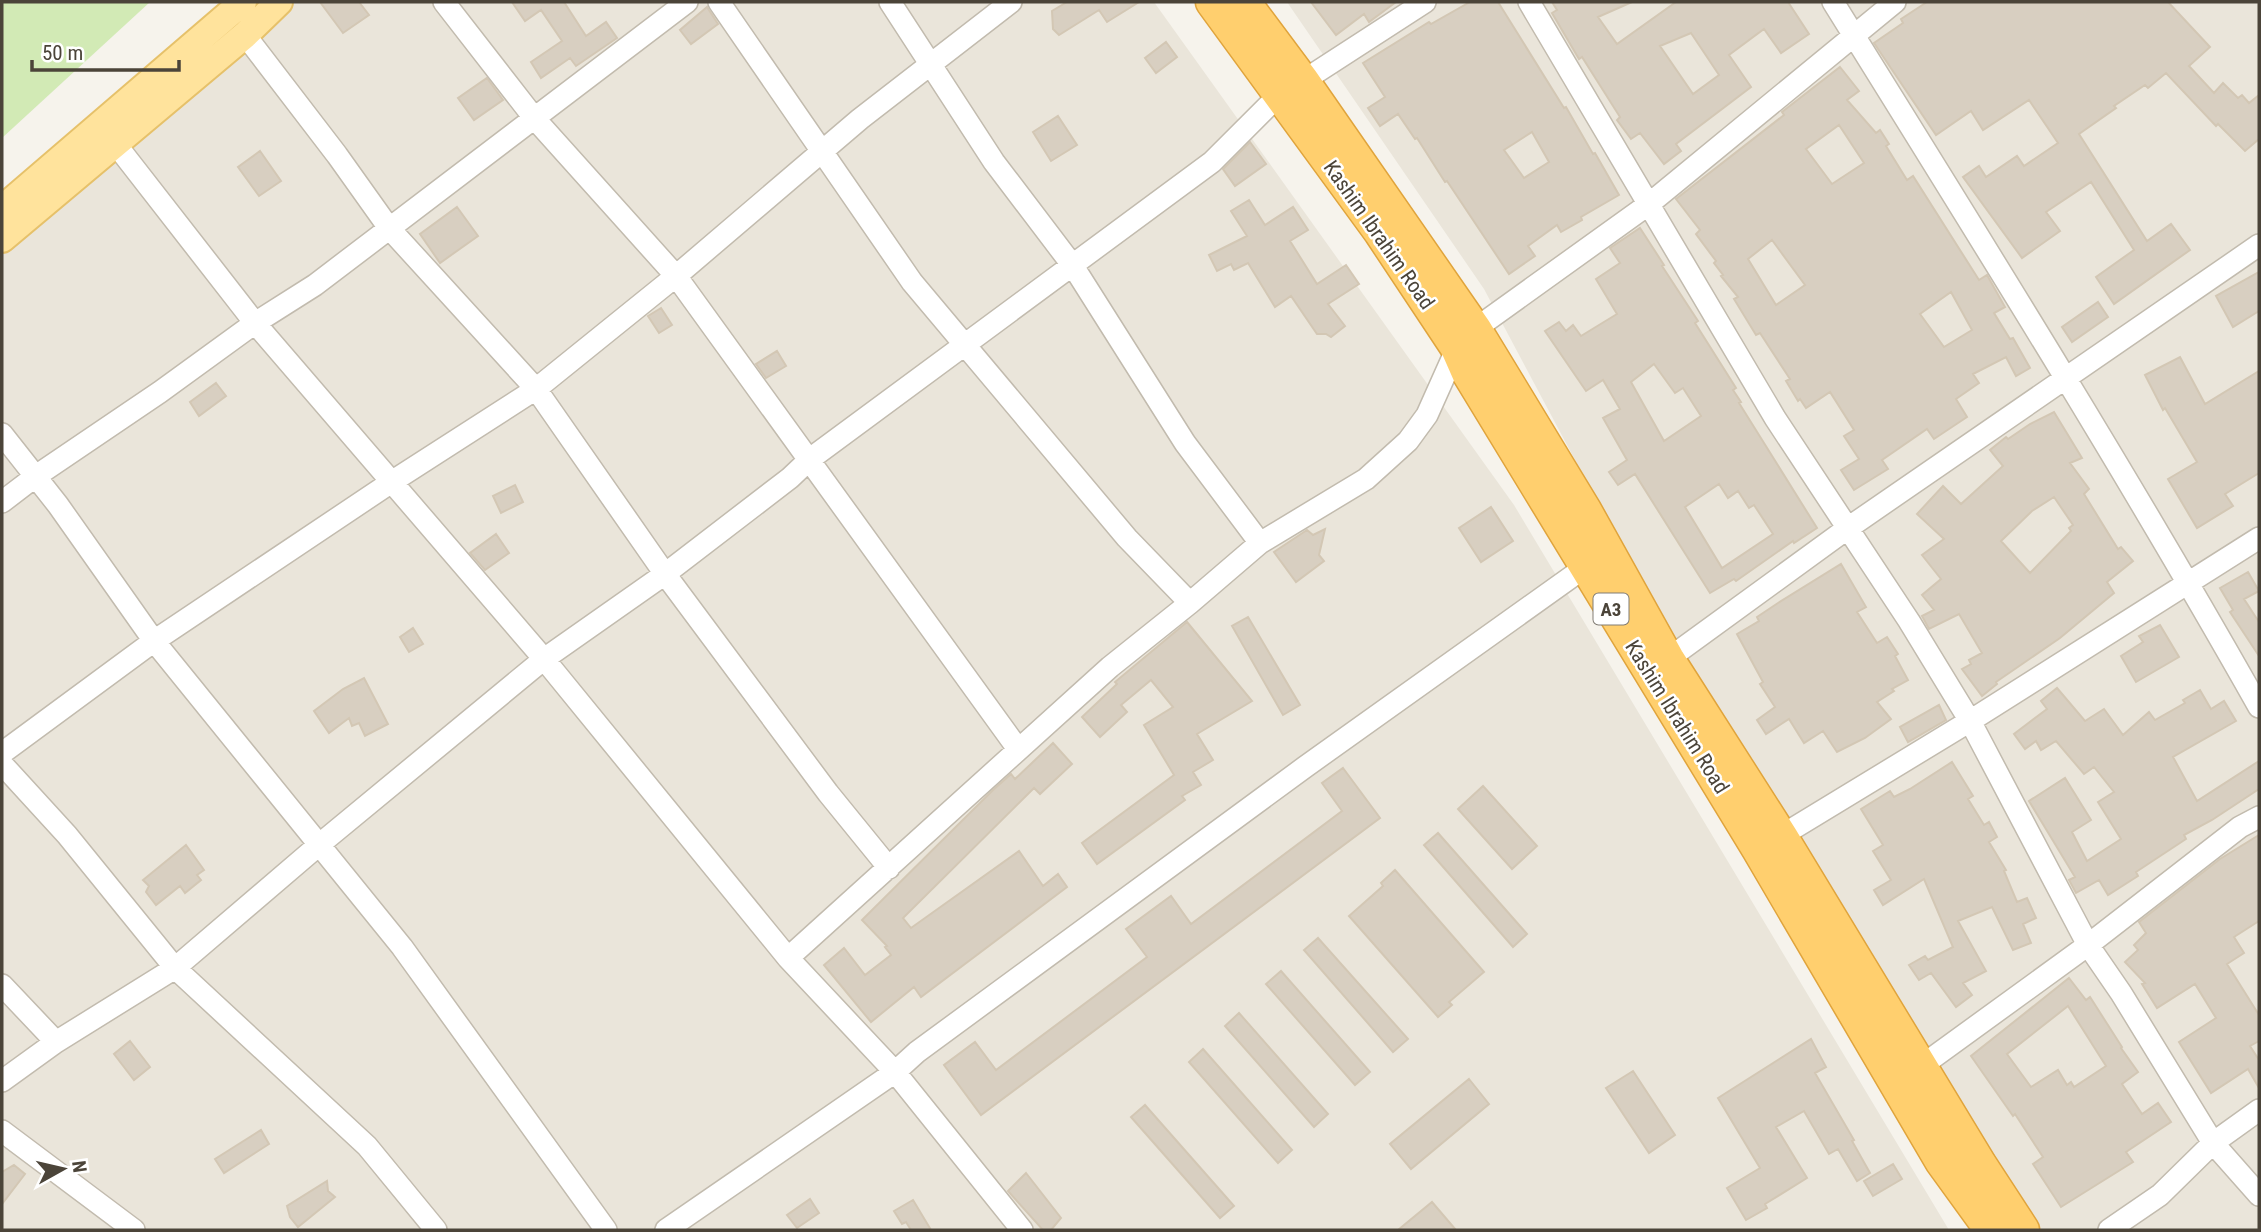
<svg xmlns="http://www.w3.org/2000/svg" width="2261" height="1232" font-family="'Roboto Condensed',sans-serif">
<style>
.residential{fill:#eae5da}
.green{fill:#d2eab5}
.building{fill:#d8cfc1;stroke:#d3c7b4;stroke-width:2;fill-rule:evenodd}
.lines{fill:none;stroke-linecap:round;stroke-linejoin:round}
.minor-casing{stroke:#c2bbae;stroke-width:24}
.major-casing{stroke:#e6c16a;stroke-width:30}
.highway-casing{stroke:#e0a43c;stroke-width:35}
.minor{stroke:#fff;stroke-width:21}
.major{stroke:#ffe39c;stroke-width:26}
.highway{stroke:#ffcf6e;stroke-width:32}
.labels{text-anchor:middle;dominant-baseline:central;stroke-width:5;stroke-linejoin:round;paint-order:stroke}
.shield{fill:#fff;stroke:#817c74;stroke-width:2}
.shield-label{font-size:19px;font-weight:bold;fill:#4b4439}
.street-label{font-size:21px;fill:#4b4439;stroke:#fff}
</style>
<rect width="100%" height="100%" fill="#f6f3ec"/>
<path class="residential" d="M 285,2 L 1154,2 L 1514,505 L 1949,1230 L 2,1230 L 2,252 Z
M 1287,2 L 2259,2 L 2259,1230 L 1985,1230 L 1484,289 Z"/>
<path class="green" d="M 2,2 L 150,2 L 2,138 Z"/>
<path class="building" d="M 320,2 L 359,2 L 369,15 L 343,33 Z
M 512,2 L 564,2 L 586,36 L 606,22 L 617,38 L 576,66 L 570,58 L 541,78 L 531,62 L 562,41 L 541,10 L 525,21 Z
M 1067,2 L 1139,2 L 1107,22 L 1099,10 L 1059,35 L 1053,29 L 1052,11 Z
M 1311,2 L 1396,2 L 1369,22 L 1364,14 L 1336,35 Z
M 1470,2 L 1498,2 L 1564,108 L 1566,107 L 1593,154 L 1595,153 L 1619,195 L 1581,217 L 1582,220 L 1561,232 L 1557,225 L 1528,246 L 1535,256 L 1509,274 L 1447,181 L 1445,182 L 1417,138 L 1415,139 L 1398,114 L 1380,126 L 1368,108 L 1385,97 L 1363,63 L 1429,22 L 1431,24 ZM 1532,132 L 1549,162 L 1524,178 L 1504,150 Z
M 1552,2 L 1632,2 L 1598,17 L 1617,44 L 1676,2 L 1788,2 L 1809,34 L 1781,53 L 1764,29 L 1729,55 L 1751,87 L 1676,144 L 1681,151 L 1664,164 L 1640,133 L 1631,139 L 1617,120 L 1620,117 L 1582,57 L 1579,59 L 1552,13 L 1557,10 ZM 1691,33 L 1719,75 L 1693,94 L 1660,46 Z
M 1927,2 L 2168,2 L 2210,47 L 2189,66 L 2214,93 L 2223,83 L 2238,98 L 2242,95 L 2249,103 L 2259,95 L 2259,139 L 2245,151 L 2218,124 L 2216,126 L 2166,73 L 2148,88 L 2145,85 L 2114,106 L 2116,108 L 2079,134 L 2147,241 L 2171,224 L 2190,250 L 2114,304 L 2096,277 L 2134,250 L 2091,182 L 2046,212 L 2060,231 L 2022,258 L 1963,177 L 1979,166 L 1986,177 L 2017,156 L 2024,166 L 2058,143 L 2029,100 L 1983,130 L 1971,111 L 1936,135 L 1874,43 L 1903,23 L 1901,19 Z
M 707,7 L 718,24 L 691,44 L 680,30 Z
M 1166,42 L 1177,57 L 1156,73 L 1145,58 Z
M 1840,67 L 1859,91 L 1847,100 L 1876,133 L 1880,130 L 1889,144 L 1886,146 L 1907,180 L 1913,176 L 1979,280 L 1987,275 L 2005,307 L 1994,313 L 2010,339 L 2013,338 L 2030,368 L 2016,376 L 2006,357 L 1973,374 L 1979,383 L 1956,399 L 1967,417 L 1934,439 L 1927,429 L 1882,460 L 1888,469 L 1854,490 L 1841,470 L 1859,459 L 1844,436 L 1854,430 L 1830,392 L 1806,408 L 1800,399 L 1798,401 L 1786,381 L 1790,379 L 1760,333 L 1756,335 L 1734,299 L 1738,297 L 1721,276 L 1723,275 L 1714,263 L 1716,261 L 1696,234 L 1700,230 L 1676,199 L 1784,115 L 1782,112 ZM 1839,125 L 1864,163 L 1832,184 L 1806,149 ZM 1772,240 L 1805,285 L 1776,305 L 1748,259 ZM 1951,292 L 1972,330 L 1944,347 L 1920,314 Z
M 487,78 L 503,100 L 474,120 L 458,98 Z
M 1058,116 L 1077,145 L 1051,161 L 1033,132 Z
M 1250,142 L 1266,164 L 1235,186 L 1223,169 Z
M 260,151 L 281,181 L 259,196 L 238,167 Z
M 1249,200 L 1265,225 L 1293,207 L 1308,230 L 1290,241 L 1317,284 L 1346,265 L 1359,284 L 1328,304 L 1345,326 L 1331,337 L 1326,334 L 1317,334 L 1291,296 L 1275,307 L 1248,263 L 1234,270 L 1231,264 L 1217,271 L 1209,255 L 1247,236 L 1231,211 Z
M 457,207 L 478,236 L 440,263 L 420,234 Z
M 1640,228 L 1664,265 L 1662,266 L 1698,321 L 1695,323 L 1736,388 L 1733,390 L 1741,402 L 1739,403 L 1817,528 L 1794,543 L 1793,541 L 1736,581 L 1734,579 L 1710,593 L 1635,474 L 1618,485 L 1609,472 L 1627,460 L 1603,418 L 1620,409 L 1603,380 L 1586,391 L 1545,331 L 1559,322 L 1566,331 L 1573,325 L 1581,336 L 1617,314 L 1596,279 L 1620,263 L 1610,248 ZM 1654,364 L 1675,393 L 1683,388 L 1701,416 L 1664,441 L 1631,382 ZM 1719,484 L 1728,498 L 1738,491 L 1749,508 L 1754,505 L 1773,534 L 1722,568 L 1685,507 Z
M 2259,272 L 2259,311 L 2233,327 L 2216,296 Z
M 2098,302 L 2108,317 L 2072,342 L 2062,327 Z
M 661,308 L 672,325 L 659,333 L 648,316 Z
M 777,351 L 786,366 L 766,378 L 756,364 Z
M 2180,357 L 2205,404 L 2259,371 L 2259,473 L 2225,494 L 2233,506 L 2197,528 L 2168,479 L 2197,462 L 2165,408 L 2163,410 L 2145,375 Z
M 216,383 L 226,396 L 199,416 L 190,402 Z
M 2054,412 L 2082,458 L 2070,463 L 2089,489 L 2084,494 L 2118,549 L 2121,547 L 2133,561 L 2107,582 L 2114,593 L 2060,638 L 1996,682 L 1997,684 L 1982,696 L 1962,669 L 1971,664 L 1969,660 L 1982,653 L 1959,614 L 1929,629 L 1922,616 L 1934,610 L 1922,595 L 1941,579 L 1922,555 L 1944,539 L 1917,514 L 1943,486 L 1961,504 L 2003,466 L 1990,450 L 2006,437 L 2008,439 L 2030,424 ZM 2054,497 L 2073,525 L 2069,528 L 2071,531 L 2030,573 L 2001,541 L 2032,511 Z
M 515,485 L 523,502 L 501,513 L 493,496 Z
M 1491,507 L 1513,541 L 1481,562 L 1459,528 Z
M 1325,529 L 1319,555 L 1324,561 L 1296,582 L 1274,552 L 1307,530 L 1313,535 Z
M 496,534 L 509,553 L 485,570 L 470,553 Z
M 1841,564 L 1866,607 L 1857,612 L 1877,643 L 1887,637 L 1898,654 L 1895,656 L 1908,680 L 1892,689 L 1894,691 L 1877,702 L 1891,719 L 1865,738 L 1837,752 L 1823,731 L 1804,743 L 1789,719 L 1766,734 L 1757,720 L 1775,707 L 1760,684 L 1763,682 L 1737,634 L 1759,621 L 1757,617 L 1778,603 Z
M 2248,572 L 2259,591 L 2244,599 L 2259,622 L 2259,656 L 2230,612 L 2233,610 L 2220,588 Z
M 1248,617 L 1300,705 L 1283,715 L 1232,626 Z
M 1187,622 L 1252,701 L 1197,734 L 1213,760 L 1193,772 L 1201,785 L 1182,796 L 1185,800 L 1097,864 L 1082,843 L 1174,775 L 1144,725 L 1173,707 L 1151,680 L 1121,705 L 1127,712 L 1100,737 L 1082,717 L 1117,684 L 1115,682 Z
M 2160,625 L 2179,657 L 2136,682 L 2121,656 L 2143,642 L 2139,636 Z
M 413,628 L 423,644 L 409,652 L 400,637 Z
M 364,678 L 388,724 L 365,736 L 359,723 L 352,726 L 349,718 L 329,733 L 314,711 L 343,689 Z
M 2057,688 L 2085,721 L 2104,709 L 2123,735 L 2149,712 L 2155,720 L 2185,703 L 2183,700 L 2200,690 L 2211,709 L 2224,701 L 2236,721 L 2173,757 L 2197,801 L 2259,761 L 2259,789 L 2212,820 L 2184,835 L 2186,839 L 2136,872 L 2138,876 L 2108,895 L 2099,880 L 2076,893 L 2069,880 L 2075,877 L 2029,801 L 2065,778 L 2091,820 L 2072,832 L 2087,861 L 2121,839 L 2098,802 L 2114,792 L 2094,767 L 2084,774 L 2056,741 L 2041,750 L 2036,741 L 2025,749 L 2014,734 L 2047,709 L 2041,701 Z
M 1939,705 L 1946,720 L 1908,742 L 1900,727 Z
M 1053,743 L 1072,764 L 1040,794 L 1034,788 L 903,918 L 911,928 L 1019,851 L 1043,886 L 1058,874 L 1067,887 L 921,997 L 914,987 L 871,1022 L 824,965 L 844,948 L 865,975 L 891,955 L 885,947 L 887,946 L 862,920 L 993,790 L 1011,774 L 1015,779 Z
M 1952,762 L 1973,796 L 1968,799 L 1984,825 L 1989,822 L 1997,837 L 1989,842 L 2006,870 L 2004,871 L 2017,902 L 2027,898 L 2036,918 L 2023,924 L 2031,943 L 2013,950 L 1992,907 L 1958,921 L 1986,971 L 1963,983 L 1972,995 L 1956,1007 L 1931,973 L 1919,980 L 1909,965 L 1925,956 L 1928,960 L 1953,947 L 1924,879 L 1883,905 L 1874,890 L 1891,880 L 1873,851 L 1883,845 L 1861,809 L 1890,791 L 1894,797 L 1910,789 Z
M 1343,768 L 1380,818 L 981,1115 L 944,1065 L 975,1042 L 996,1070 L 1147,957 L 1126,929 L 1171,896 L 1191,924 L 1342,811 L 1322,783 Z
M 1483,786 L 1537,846 L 1512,869 L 1458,809 Z
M 1438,833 L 1527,934 L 1513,947 L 1424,845 Z
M 2259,835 L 2259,921 L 2234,937 L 2244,953 L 2227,964 L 2259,1015 L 2259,1041 L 2250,1046 L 2259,1060 L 2259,1088 L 2248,1069 L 2211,1093 L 2179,1042 L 2216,1018 L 2195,984 L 2157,1008 L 2142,984 L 2145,983 L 2125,962 L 2138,950 L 2134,945 L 2146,933 L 2139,922 L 2220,859 Z
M 186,845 L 204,870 L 197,875 L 201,880 L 185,893 L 180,886 L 156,905 L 146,892 L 149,886 L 143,880 Z
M 1395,870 L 1484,972 L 1449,1002 L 1452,1005 L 1438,1017 L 1349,916 L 1383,886 L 1381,883 Z
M 1318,938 L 1408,1039 L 1393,1052 L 1304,950 Z
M 1281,971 L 1370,1072 L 1355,1085 L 1266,984 Z
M 2069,978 L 2086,1000 L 2090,997 L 2122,1047 L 2121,1048 L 2138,1072 L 2122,1084 L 2142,1114 L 2158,1103 L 2171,1122 L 2126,1152 L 2133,1162 L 2061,1207 L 2033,1164 L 2043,1157 L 2015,1114 L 2013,1116 L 1971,1056 ZM 2068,1006 L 2106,1066 L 2074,1087 L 2071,1082 L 2067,1085 L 2058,1070 L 2031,1087 L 2007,1054 Z
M 1239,1013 L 1328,1114 L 1314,1127 L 1225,1026 Z
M 1811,1039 L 1826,1067 L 1815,1073 L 1854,1140 L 1852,1141 L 1870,1173 L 1857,1181 L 1838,1149 L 1829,1154 L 1804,1111 L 1776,1127 L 1807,1178 L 1765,1204 L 1767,1208 L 1746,1220 L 1727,1188 L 1760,1168 L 1718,1098 Z
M 130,1041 L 150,1067 L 134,1080 L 114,1054 Z
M 1203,1049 L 1292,1150 L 1278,1163 L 1189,1062 Z
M 1633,1071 L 1675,1135 L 1649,1153 L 1606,1088 Z
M 1469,1079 L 1489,1104 L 1411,1169 L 1390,1144 Z
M 1145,1105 L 1234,1206 L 1220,1218 L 1131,1117 Z
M 261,1130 L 269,1144 L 224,1173 L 215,1159 Z
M 1893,1164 L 1902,1179 L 1873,1196 L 1864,1181 Z
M 14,1165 L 25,1174 L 2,1204 L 2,1172 Z
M 1026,1173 L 1061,1218 L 1051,1230 L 1043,1230 L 1008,1191 Z
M 327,1181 L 328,1191 L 335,1197 L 298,1227 L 290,1217 L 287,1206 Z
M 810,1199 L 819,1213 L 797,1228 L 787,1215 Z
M 913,1200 L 931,1230 L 911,1230 L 906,1222 L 902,1224 L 894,1211 Z
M 1432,1202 L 1456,1230 L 1398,1230 Z"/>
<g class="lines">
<defs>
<path id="minor" d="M 444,2 L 535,119 L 676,276 L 1018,749
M 719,2 L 912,282 L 1127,538 L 1190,603
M 890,2 L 994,162 L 1073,266 L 1185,443 L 1260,543
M 1529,2 L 1775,418 L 1909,621 L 1970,721 L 2088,945 L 2121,993 L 2213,1143 L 2259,1195
M 1833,2 C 1978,235 2124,468 2259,707
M 245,35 L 337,155 L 389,228 L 536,389 L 665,574 L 828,793 L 889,868
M 1303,81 L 1425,2
M 114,142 L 255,323 L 544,659 L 788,958 L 895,1072 L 1022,1230
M 1475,329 L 1649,204 L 1895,2
M 2,434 L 58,505 L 154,641 L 402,947 L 606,1230
M 2,502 L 36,476 L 160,392 L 255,323 L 315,285 L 687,2
M 1668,659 L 1848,528 L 2259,245
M 2,753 L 154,641 L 393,481 L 536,389 L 676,276 L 860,119 L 1011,2
M 2,764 L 67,835 L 175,968 L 367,1146 L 436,1230
M 1771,842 L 1970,721 L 2259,538
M 788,958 L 1110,667 L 1190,603 L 1260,543 L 1366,479 L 1408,441 L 1427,415 L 1457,348
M 2,985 L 56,1042
M 1920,1067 L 2088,945 L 2240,827 L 2259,817
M 2,1081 L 56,1042 L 175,968 L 320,844 L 544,659 L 665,574 L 790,478 L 810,459 L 1212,162 L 1280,94
M 2,1131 L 134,1230
M 666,1230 L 895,1072 L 917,1052 L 1305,767 L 1595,560
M 2109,1230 L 2160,1195 L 2213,1143 L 2259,1110"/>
<path id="major" d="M 2,209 L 243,2
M 2,239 L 245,35 L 279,2"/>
<path id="highway" d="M 1212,2 L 1380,232 L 1457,348 L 1468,373 L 1758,849 L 1941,1161 L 1991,1230
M 1244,2 L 1303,81 L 1475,329 L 1585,510 L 1668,659 L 1781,836 L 1980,1164 L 2023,1230"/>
</defs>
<use href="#minor" class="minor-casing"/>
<use href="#major" class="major-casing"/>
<use href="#highway" class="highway-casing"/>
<use href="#minor" class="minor"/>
<use href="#major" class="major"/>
<use href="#highway" class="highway"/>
</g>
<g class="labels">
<rect class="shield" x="1593.5" y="593.5" width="35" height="31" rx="5"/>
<g class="shield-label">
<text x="1611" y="609">A3</text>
</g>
<g class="street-label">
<text transform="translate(1379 235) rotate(55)">Kashim Ibrahim Road</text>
<text transform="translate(1677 717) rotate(58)">Kashim Ibrahim Road</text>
</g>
</g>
<rect width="2261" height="1232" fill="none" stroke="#4b4439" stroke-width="7"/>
<g transform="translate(63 1169) rotate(82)" stroke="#ffffff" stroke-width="5" paint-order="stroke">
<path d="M0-5L12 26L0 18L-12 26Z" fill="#4b4439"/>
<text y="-10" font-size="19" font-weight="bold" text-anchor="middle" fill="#4b4439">N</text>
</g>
<path d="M32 60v10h147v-10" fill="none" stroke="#4b4439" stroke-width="3.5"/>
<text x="42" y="60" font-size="21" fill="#4b4439" stroke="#ffffff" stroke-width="5" paint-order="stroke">50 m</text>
</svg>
